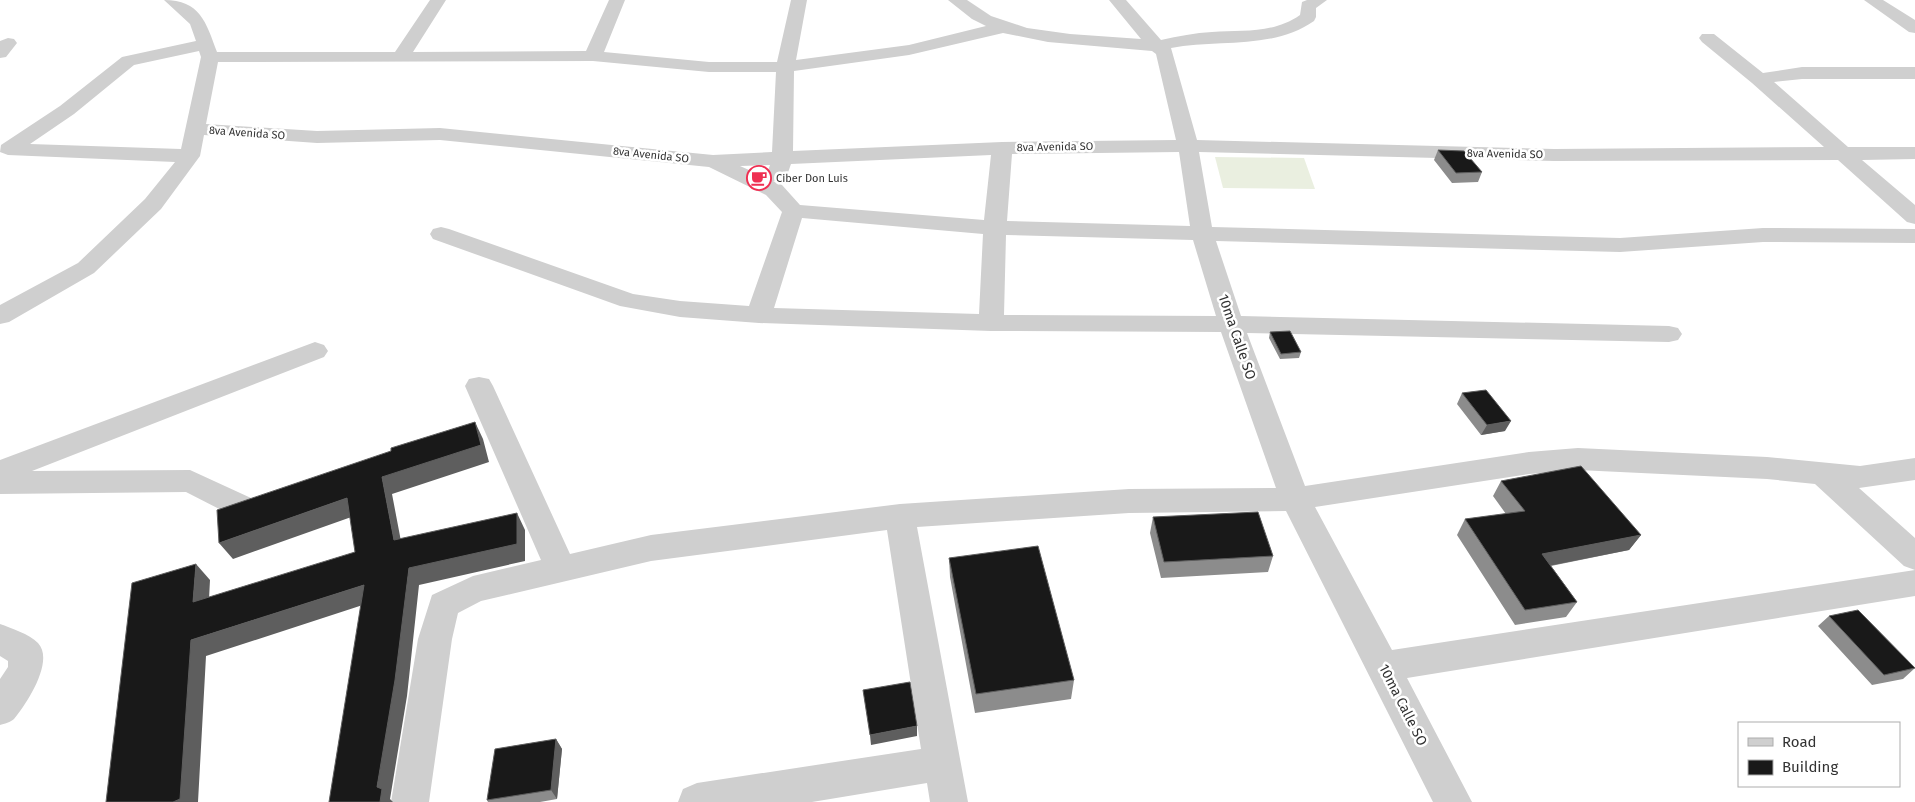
<svg xmlns="http://www.w3.org/2000/svg" width="1915" height="802" font-family="'Fira Sans',sans-serif">
<style>
.green{fill:#eaefe0}
.lines{fill:none;stroke-linecap:round;stroke-linejoin:round}
.minor{fill:#cfcfcf;fill-rule:evenodd}
.wall{fill:#8c8c8c}
.shaded-wall{fill:#5e5e5e}
.building{fill:#191919;stroke:#5e5e5e}
.labels{text-anchor:middle;dominant-baseline:central;stroke-width:5;stroke-linejoin:round;paint-order:stroke}
.far-street-label{font-size:11px;fill:#323232;stroke:#fff}
.far-poi-label{font-size:11px;fill:#323232;stroke:#fff;text-anchor:start}
.street-label{font-size:14px;fill:#323232;stroke:#fff}
</style>
<rect width="100%" height="100%" fill="#fff"/>
<path class="green" d="M 1215,157 L 1304,158 L 1315,189 L 1223,188 Z"/>
<g class="lines">
<path class="minor" d="M 164,0 C 200,0 206,22 217,52 L 395,52 L 430,0 L 446,0 L 413,52 L 586,51 L 609,0 L 625,0 L 604,52 L 709,62 L 777,62 L 791,0 L 807,0 L 796,60 L 909,45 L 986,26 L 972,19 L 948,0 L 967,0 L 991,16 L 1027,28 L 1070,34 L 1141,39 L 1109,0 L 1126,0 L 1161,40 C 1178,36 1195,33 1212,32 C 1242,30 1273,34 1300,15 L 1302,2 L 1307,0 L 1327,0 L 1316,8 L 1316,17 L 1314,21 C 1273,50 1218,39 1171,48 L 1197,140 L 1554,149 L 1824,147 L 1752,83 L 1702,42 L 1699,38 L 1702,34 L 1714,34 L 1763,73 L 1802,67 L 1915,67 L 1915,79 L 1802,79 L 1774,82 L 1848,147 L 1915,147 L 1915,159 L 1862,160 L 1915,205 L 1915,224 L 1907,222 L 1838,160 L 1554,161 L 1199,152 L 1212,227 L 1620,238 L 1763,228 L 1915,229 L 1915,243 L 1763,242 L 1620,252 L 1216,241 L 1241,316 L 1669,326 L 1678,328 L 1682,334 L 1678,340 L 1669,342 L 1247,333 L 1305,486 L 1529,452 L 1578,448 L 1767,457 L 1860,466 L 1915,458 L 1915,480 L 1859,488 L 1915,538 L 1915,596 L 1407,678 L 1472,802 L 1433,802 L 1286,511 L 1129,513 L 917,527 L 968,802 L 930,802 L 927,783 L 812,802 L 678,802 L 683,789 L 697,783 L 921,749 L 887,530 L 651,561 L 481,601 L 458,613 L 452,639 L 429,802 L 391,802 L 418,639 L 432,595 L 473,576 L 541,560 L 465,386 L 469,379 L 479,377 L 489,379 L 493,386 L 570,554 L 651,535 L 900,504 L 1129,489 L 1276,488 L 1221,332 L 991,331 L 759,323 L 680,317 L 620,306 L 433,239 L 430,234 L 433,229 L 441,227 L 449,229 L 633,294 L 680,301 L 749,306 L 782,212 L 766,195 L 709,167 L 440,140 L 317,143 L 204,135 L 200,156 L 161,209 L 94,273 L 9,322 L 0,324 L 0,305 L 78,263 L 145,199 L 175,162 L 8,155 L 0,152 L 1,145 L 60,106 L 122,57 L 196,41 L 190,24 ZM 1003,33 L 1048,42 L 1152,51 L 1156,54 L 1176,140 L 1002,142 L 793,151 L 794,71 L 909,55 ZM 199,51 L 201,57 L 181,149 L 30,144 L 74,114 L 134,65 ZM 593,61 L 709,72 L 776,72 L 772,152 L 713,155 L 440,128 L 317,131 L 206,124 L 218,62 ZM 1179,152 L 1190,226 L 1007,221 L 1012,154 ZM 991,155 L 984,220 L 800,205 L 782,185 L 773,181 L 785,181 L 791,164 ZM 770,165 L 766,176 L 769,179 L 740,166 ZM 802,218 L 983,234 L 979,314 L 774,308 ZM 1006,235 L 1193,240 L 1216,316 L 1004,315 ZM 1578,470 L 1767,479 L 1815,484 L 1904,566 L 1915,570 L 1392,650 L 1315,507 L 1529,474 Z
M 1864,0 L 1883,0 L 1915,20 L 1915,33 L 1909,32 Z
M 8,38 L 14,39 L 17,43 L 6,57 L 0,58 L 0,41 Z
M 315,342 L 324,345 L 328,351 L 324,357 L 32,471 L 190,470 L 251,498 L 255,506 L 251,514 L 240,518 L 229,514 L 186,492 L 0,494 L 0,460 Z
M 0,624 C 11,628 29,634 38,643 C 55,661 26,705 14,719 C 11,722 4,724 0,725 L 0,679 L 8,667 L 8,661 L 0,656 Z"/>
</g>
<path class="wall" d="M 1438,150 L 1482,172 L 1478,182 L 1452,183 L 1434,160 Z
M 1270,332 L 1301,352 L 1299,358 L 1280,359 L 1269,338 Z
M 1462,393 L 1505,431 L 1481,435 L 1457,404 Z
M 1501,481 L 1641,535 L 1629,550 L 1551,566 L 1577,602 L 1566,617 L 1515,625 L 1457,535 L 1465,519 L 1506,514 L 1493,496 Z
M 1153,517 L 1273,556 L 1268,572 L 1161,578 L 1150,533 Z
M 949,558 L 1074,680 L 1071,699 L 975,713 L 950,577 Z
M 1829,616 L 1915,668 L 1903,679 L 1872,685 L 1818,626 Z
M 556,739 L 562,749 L 557,799 L 540,802 L 488,802 L 487,800 Z"/>
<path class="shaded-wall" d="M 1511,421 L 1505,431 L 1481,435 L 1487,425 Z
M 475,422 L 483,439 L 489,462 L 392,494 L 404,557 L 394,540 L 382,477 Z
M 347,498 L 357,515 L 233,559 L 219,543 Z
M 517,513 L 525,530 L 525,561 L 419,585 L 407,696 L 390,799 L 393,802 L 380,802 L 377,787 L 409,568 Z
M 1641,535 L 1629,550 L 1533,569 L 1542,554 Z
M 196,564 L 210,580 L 208,618 L 193,602 Z
M 364,585 L 375,601 L 206,656 L 198,802 L 173,802 L 191,640 Z
M 917,726 L 917,736 L 871,745 L 870,735 Z
M 556,739 L 562,749 L 557,799 L 551,790 Z"/>
<path class="building" d="M 1438,150 L 1464,151 L 1482,172 L 1456,173 Z
M 1290,331 L 1301,352 L 1281,354 L 1270,332 Z
M 1486,390 L 1511,421 L 1487,425 L 1462,393 Z
M 475,422 L 481,445 L 382,477 L 394,540 L 517,513 L 517,544 L 409,568 L 395,680 L 377,787 L 382,789 L 380,802 L 329,802 L 364,585 L 191,640 L 180,799 L 173,802 L 106,802 L 132,583 L 196,564 L 193,602 L 355,552 L 347,498 L 219,543 L 217,510 L 391,451 L 391,448 Z
M 1581,466 L 1641,535 L 1542,554 L 1577,602 L 1525,610 L 1465,519 L 1525,511 L 1501,481 Z
M 1258,512 L 1273,556 L 1164,562 L 1153,517 Z
M 1038,546 L 1074,680 L 976,694 L 949,558 Z
M 1858,610 L 1915,668 L 1884,675 L 1829,616 Z
M 910,682 L 917,726 L 870,735 L 863,690 Z
M 556,739 L 551,790 L 487,800 L 495,749 Z"/>
<defs>
<symbol id="cafe-ring" viewBox="-11 -11 22 22"><circle r="9.5" fill="#fff" stroke="#ef2f52" stroke-width="1.5"/><path d="M-5.5-4.5H6V0H3Q3 3.5 0 3.5H-2.5Q-5.5 3.5-5.5 0ZM3-3.2v2h1.7v-2ZM-6 4.5H4V6H-6Z" fill="#ef2f52"/></symbol>
</defs>
<g fill-rule="evenodd">
<use href="#cafe-ring" x="745" y="164" width="28" height="28"/>
</g>
<g class="labels">
<g class="far-street-label">
<text transform="translate(247 133) rotate(4)">8va Avenida SO</text>
<text transform="translate(1055 147) rotate(-1)">8va Avenida SO</text>
<text transform="translate(1505 154) rotate(1)">8va Avenida SO</text>
<text transform="translate(651 155) rotate(6)">8va Avenida SO</text>
</g>
<g class="far-poi-label">
<text x="776" y="178">Ciber Don Luis</text>
</g>
<g class="street-label">
<text transform="translate(1237 337) rotate(71)">10ma Calle SO</text>
<text transform="translate(1403 705) rotate(63)">10ma Calle SO</text>
</g>
</g>
<rect x="1738" y="722" width="162" height="65" fill="#ffffff" stroke="#adadad"/>
<rect x="1748" y="738" width="25" height="8" fill="#cfcfcf" stroke="#adadad"/>
<text x="1782" y="747" font-size="15" fill="#323232">Road</text>
<rect x="1748" y="760" width="25" height="15" fill="#191919" stroke="#adadad"/>
<text x="1782" y="772" font-size="15" fill="#323232">Building</text>
</svg>
